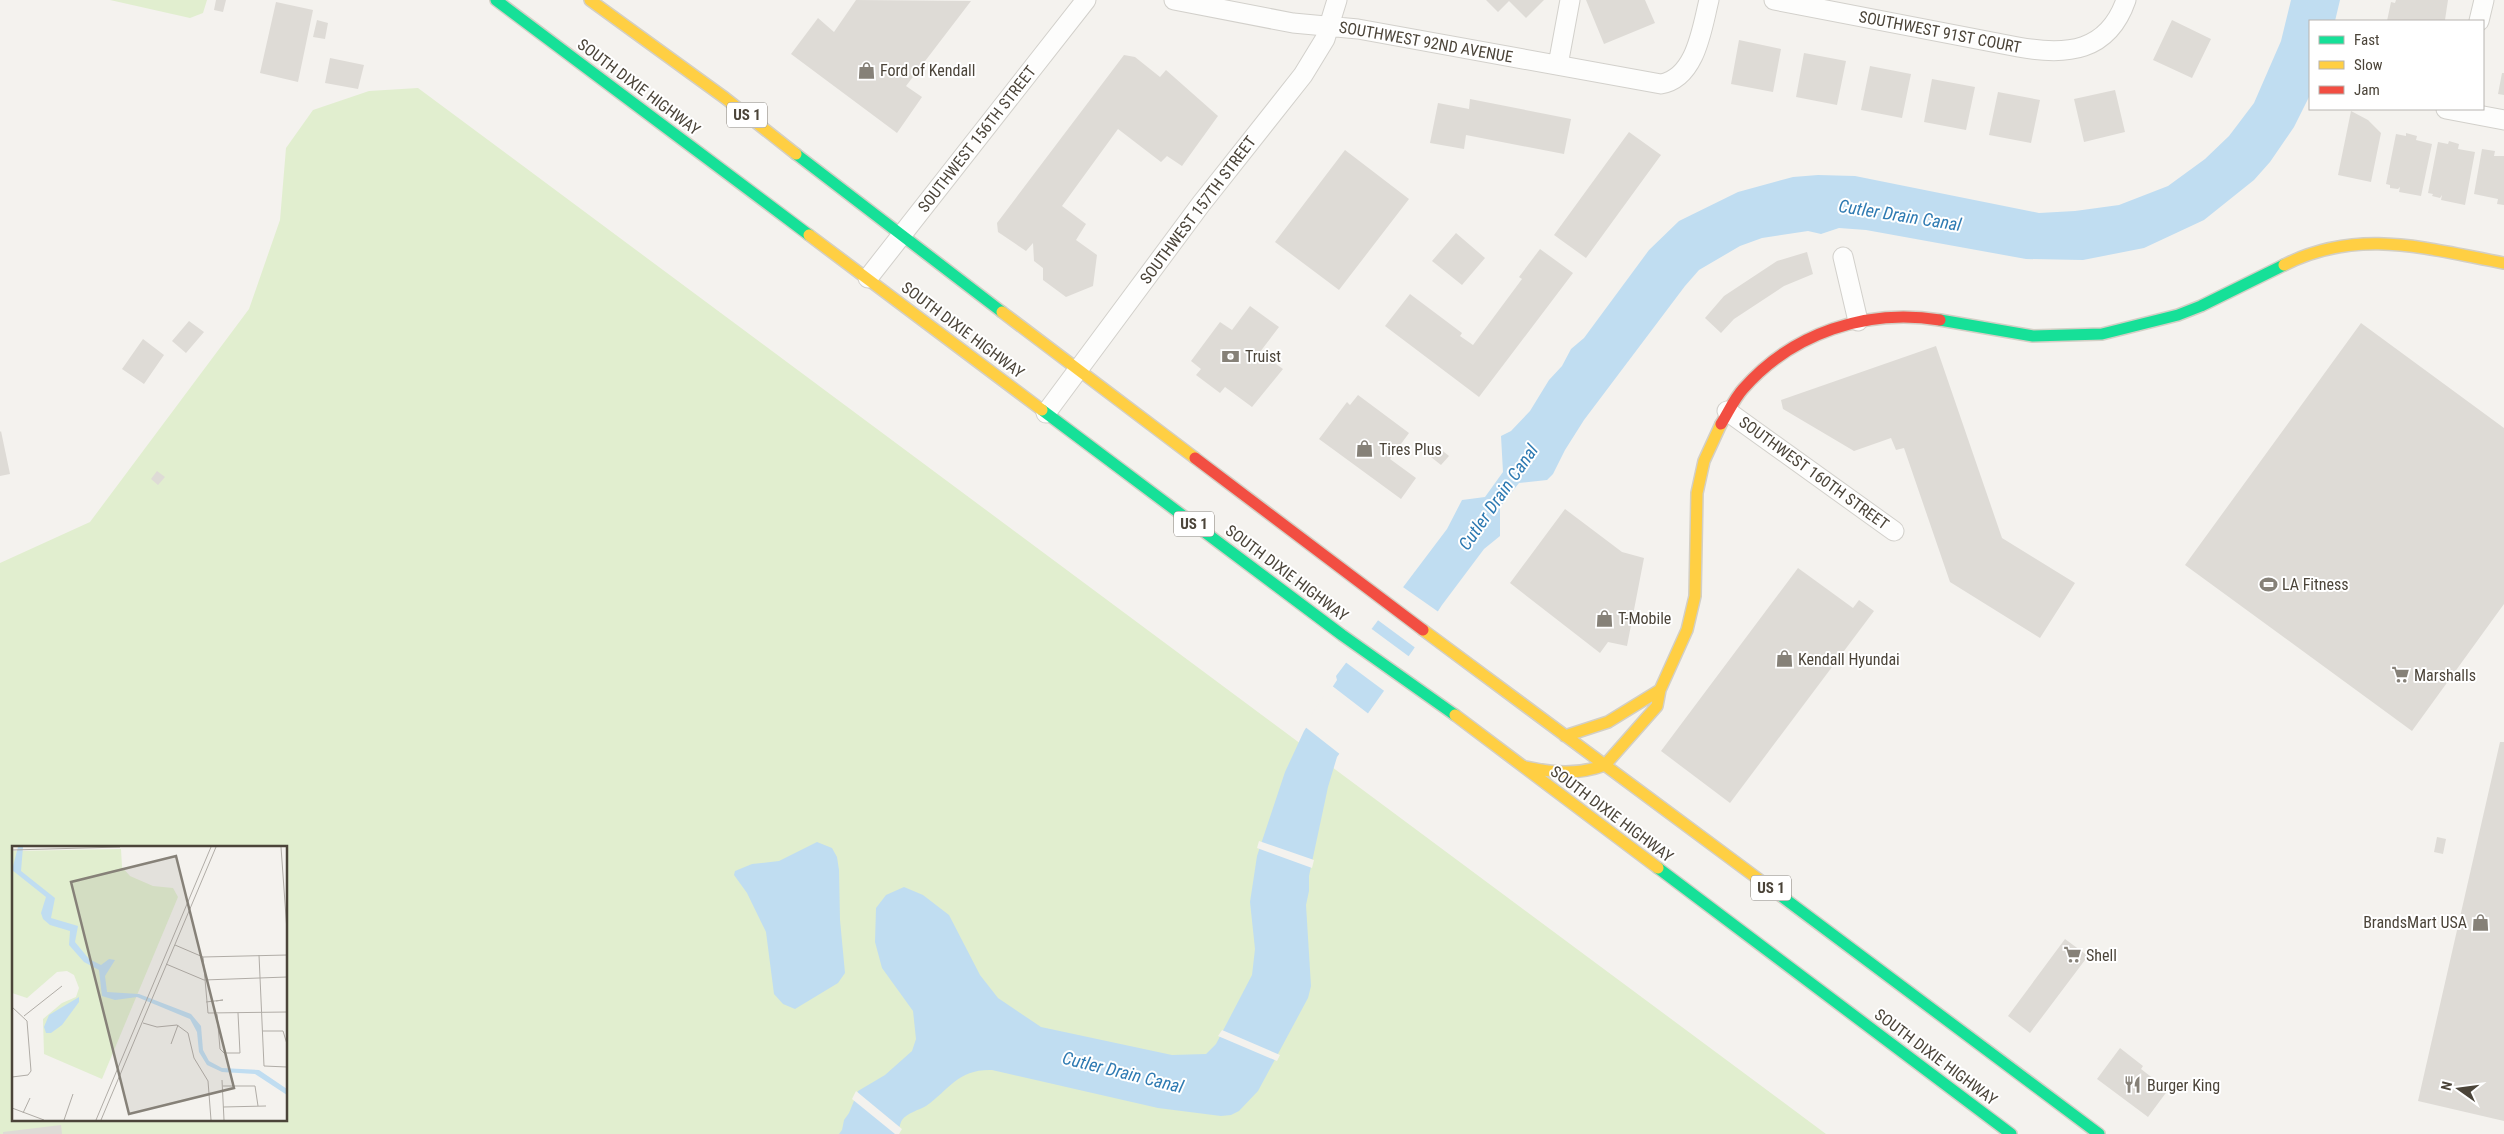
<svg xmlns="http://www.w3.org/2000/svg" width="2504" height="1134" font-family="'Roboto Condensed',sans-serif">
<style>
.green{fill:#e1eecf;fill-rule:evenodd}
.water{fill:#c0ddf1}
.pier{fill:#f4f2ee}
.building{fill:#dedbd6}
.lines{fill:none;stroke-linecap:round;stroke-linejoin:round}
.street-casing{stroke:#d2d0cb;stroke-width:21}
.fast-casing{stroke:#d3cfc5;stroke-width:14}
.slow-casing{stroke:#d3cfc5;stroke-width:14}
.jam-casing{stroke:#d3cfc5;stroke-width:14}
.street{stroke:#fdfdfc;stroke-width:19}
.fast{stroke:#16e098;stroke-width:11}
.slow{stroke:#ffcf43;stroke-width:11}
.jam{stroke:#f24e42;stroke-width:11}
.labels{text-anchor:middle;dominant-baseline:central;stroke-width:4;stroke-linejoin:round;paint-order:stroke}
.shield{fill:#fff;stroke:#817c74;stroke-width:1}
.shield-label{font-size:15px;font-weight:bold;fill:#4b4439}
.street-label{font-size:16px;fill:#4b4439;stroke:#fff}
.poi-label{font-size:16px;fill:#4b4439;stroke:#fff;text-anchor:start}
.water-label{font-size:18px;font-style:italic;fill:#2e7ab2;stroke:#fff}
.inset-road{fill:none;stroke:#b0aca6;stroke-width:1}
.view{fill:#868178;fill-opacity:0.15;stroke:#868178;stroke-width:2.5}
.inset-edge{fill:none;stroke:#4b4439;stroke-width:2.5}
</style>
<rect width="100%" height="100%" fill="#f4f2ee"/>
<path class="green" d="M 110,0 L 207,0 L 203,13 L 190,18 Z
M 418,88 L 1826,1134 L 0,1134 L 0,563 L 90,522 L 249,309 L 280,220 L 286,148 L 313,110 L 369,91 ZM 14,848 L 286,848 L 286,1120 L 14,1120 Z"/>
<path class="water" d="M 2291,0 L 2340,0 L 2335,21 L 2310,21 L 2310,95 L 2294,127 L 2270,162 L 2254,180 L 2204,220 L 2144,248 L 2083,260 L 2026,259 L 1866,230 L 1839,228 L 1821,234 L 1808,231 L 1762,238 L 1740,246 L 1699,270 L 1685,286 L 1584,420 L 1565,450 L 1553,474 L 1547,480 L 1519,483 L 1500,507 L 1500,536 L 1484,549 L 1442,605 L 1413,650 L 1337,757 L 1328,787 L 1309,876 L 1309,891 L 1306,905 L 1311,986 L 1308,998 L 1258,1091 L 1239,1111 L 1231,1115 L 1221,1116 L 1158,1108 L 992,1070 C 958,1069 950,1089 926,1106 C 919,1110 907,1113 902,1120 C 900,1123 899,1130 897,1134 L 839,1134 L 842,1130 L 844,1120 L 849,1113 L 858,1091 L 885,1075 L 912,1051 L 916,1039 L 913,1011 L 882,968 L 875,942 L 876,908 L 886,895 L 904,887 L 923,895 L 949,915 L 980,975 L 998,998 L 1041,1027 L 1172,1055 L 1206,1054 L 1216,1044 L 1252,975 L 1255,949 L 1250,902 L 1257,856 L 1285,772 L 1304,731 L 1337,680 L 1336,676 L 1447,529 L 1462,500 L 1485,497 L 1503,472 L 1501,436 L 1511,431 L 1530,411 L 1549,380 L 1562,366 L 1571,349 L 1584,338 L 1649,250 L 1679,221 L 1738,192 L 1793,177 L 1818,175 L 1855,176 L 2039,213 L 2075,211 L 2119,205 L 2168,186 L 2205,159 L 2229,136 L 2254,103 L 2281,41 Z
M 817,842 L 832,848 L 837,857 L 839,870 L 840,920 L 845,973 L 838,983 L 795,1009 L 783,1004 L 774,994 L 766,932 L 747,893 L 734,875 L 735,871 L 752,864 L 779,861 Z"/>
<path class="pier" d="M 1400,585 L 1440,613 L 1417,649 L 1375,618 Z
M 1369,627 L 1411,658 L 1387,693 L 1344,661 Z
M 1331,685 L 1370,715 L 1341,755 L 1304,726 Z
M 1259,841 L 1314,860 L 1312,868 L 1257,848 Z
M 1222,1030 L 1280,1055 L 1277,1061 L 1218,1036 Z
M 856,1091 L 902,1129 L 899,1134 L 895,1134 L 852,1099 Z"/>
<path class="building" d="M 216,0 L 226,0 L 223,12 L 214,10 Z
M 856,0 L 971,1 L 906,86 L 922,97 L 897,133 L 791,54 L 818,18 L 834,32 Z
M 1486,0 L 1544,0 L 1526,18 L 1509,1 L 1498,12 Z
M 1586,0 L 1645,0 L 1655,23 L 1604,44 Z
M 2396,0 L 2448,0 L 2445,20 L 2387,21 L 2391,2 L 2395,3 Z
M 276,2 L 313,10 L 298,82 L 260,73 Z
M 317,20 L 328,23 L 325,39 L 313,37 Z
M 2172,20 L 2211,39 L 2192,78 L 2153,60 Z
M 1739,40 L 1781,49 L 1773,92 L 1731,84 Z
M 1804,53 L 1846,61 L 1837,105 L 1796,97 Z
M 1124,55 L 1135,57 L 1160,77 L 1166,70 L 1218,116 L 1182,166 L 1167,156 L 1161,162 L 1118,129 L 1062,206 L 1086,224 L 1076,240 L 1097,255 L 1093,286 L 1066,297 L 1043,280 L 1043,268 L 1034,261 L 1033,243 L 1026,251 L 998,232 L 997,223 Z
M 330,58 L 364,65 L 358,89 L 325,83 Z
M 1870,66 L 1911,74 L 1902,118 L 1861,110 Z
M 2502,73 L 2504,73 L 2504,95 L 2498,94 Z
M 1932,79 L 1975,87 L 1966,130 L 1924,122 Z
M 2115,90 L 2125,132 L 2084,142 L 2074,99 Z
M 1998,92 L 2040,100 L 2031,143 L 1989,135 Z
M 1470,99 L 1571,119 L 1564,154 L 1466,135 L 1464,149 L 1430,143 L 1438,103 L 1469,109 Z
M 2351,111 L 2368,120 L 2381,133 L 2371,182 L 2338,175 Z
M 1629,132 L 1661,155 L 1586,258 L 1554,235 Z
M 2406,133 L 2417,136 L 2416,140 L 2432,144 L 2421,196 L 2399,192 L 2400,187 L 2398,189 L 2390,188 L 2390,185 L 2386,184 L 2396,134 L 2406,136 Z
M 2449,141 L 2459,144 L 2458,149 L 2475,152 L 2465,205 L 2441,200 L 2442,195 L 2440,198 L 2432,196 L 2433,194 L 2428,193 L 2438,142 L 2448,144 Z
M 2482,149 L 2495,151 L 2494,156 L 2504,156 L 2504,205 L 2497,204 L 2498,199 L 2474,194 Z
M 1345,150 L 1409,199 L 1339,290 L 1275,242 Z
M 1456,233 L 1485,258 L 1462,285 L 1432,261 Z
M 1540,249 L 1573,273 L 1479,397 L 1385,326 L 1410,294 L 1462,333 L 1460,336 L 1473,345 L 1522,279 L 1519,277 Z
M 1807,252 L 1813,274 L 1784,286 L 1734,319 L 1721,333 L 1705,318 L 1724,296 L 1777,261 Z
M 1250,306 L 1279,327 L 1260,352 L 1283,369 L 1252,407 L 1225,387 L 1220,393 L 1196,375 L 1201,369 L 1191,361 L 1220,322 L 1232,330 Z
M 189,321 L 204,332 L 186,353 L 172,341 Z
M 2361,323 L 2504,428 L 2504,604 L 2412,731 L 2185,565 Z
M 143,339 L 164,355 L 144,384 L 122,369 Z
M 1936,346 L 2002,538 L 2075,583 L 2040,638 L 1950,582 L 1904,448 L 1896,450 L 1891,438 L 1854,451 L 1783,409 L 1781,400 Z
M 1358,395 L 1409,433 L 1390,459 L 1416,478 L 1401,499 L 1319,439 L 1347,402 L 1350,405 Z
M 1,431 L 10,474 L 0,476 L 0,432 Z
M 1439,448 L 1449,456 L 1441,465 L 1431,457 Z
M 157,471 L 165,477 L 158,485 L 151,479 Z
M 1565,509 L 1622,552 L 1644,558 L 1627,646 L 1608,642 L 1600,653 L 1510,583 Z
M 1798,568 L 1853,608 L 1859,600 L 1874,611 L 1730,803 L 1661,751 Z
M 2500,742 L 2504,742 L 2504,1121 L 2418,1101 Z
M 2437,837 L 2446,839 L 2443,854 L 2434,852 Z
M 2065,939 L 2088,956 L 2030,1033 L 2008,1016 Z
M 2120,1048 L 2143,1066 L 2141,1069 L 2168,1090 L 2148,1117 L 2097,1079 Z
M 61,1125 L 62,1134 L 3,1134 L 3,1132 Z"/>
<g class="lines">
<defs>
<path id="street" d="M 1174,0 L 1293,23 L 1358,29 L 1661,84 C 1696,78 1702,28 1709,0
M 1774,0 L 2018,47 C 2067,56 2108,52 2126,0
M 2479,21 L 2484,0
M 1558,65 L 1570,0
M 2446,109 L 2504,120
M 1843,257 L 1858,321
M 868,278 L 1086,0
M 1727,411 L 1894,531
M 1046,413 L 1201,204 L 1303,75 L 1325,39 L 1337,0"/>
<path id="fast" d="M 496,0 L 809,235
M 796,154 L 1002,312
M 1940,320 L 2033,336 L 2102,334 L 2178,315 L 2201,306 L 2284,265
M 1042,410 L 1342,635 L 1455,715
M 1658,868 L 2011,1134
M 1765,884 L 2099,1134"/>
<path id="slow" d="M 590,0 L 725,98 L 796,154
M 809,235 L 1042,410
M 2284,265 C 2359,227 2427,249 2504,263
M 1002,312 L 1195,458
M 1423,630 L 1765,884
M 1455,715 L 1658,868
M 1565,736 L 1608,722 L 1660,690
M 1605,765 L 1657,706 L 1660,690 L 1687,630 L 1695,596 L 1697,493 L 1704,461 L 1721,424
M 1526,767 C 1553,773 1578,775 1605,765"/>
<path id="jam" d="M 1721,424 C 1728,413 1734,399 1743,389 C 1792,333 1867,308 1940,320
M 1195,458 L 1423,630"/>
</defs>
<use href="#street" class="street-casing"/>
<use href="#fast" class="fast-casing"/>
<use href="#slow" class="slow-casing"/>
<use href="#jam" class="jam-casing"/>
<use href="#street" class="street"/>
<use href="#fast" class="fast"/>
<use href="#slow" class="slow"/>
<use href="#jam" class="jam"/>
</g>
<defs>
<symbol id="shop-bare" viewBox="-9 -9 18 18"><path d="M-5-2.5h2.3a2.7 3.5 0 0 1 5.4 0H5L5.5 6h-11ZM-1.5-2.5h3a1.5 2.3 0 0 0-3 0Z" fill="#868178" stroke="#fff" stroke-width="2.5" paint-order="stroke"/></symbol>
<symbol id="bank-bare" viewBox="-9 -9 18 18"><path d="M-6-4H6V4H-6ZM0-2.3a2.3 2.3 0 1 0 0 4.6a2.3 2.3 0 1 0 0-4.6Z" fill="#868178" stroke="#fff" stroke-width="2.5" paint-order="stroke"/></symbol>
<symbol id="stadium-bare" viewBox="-9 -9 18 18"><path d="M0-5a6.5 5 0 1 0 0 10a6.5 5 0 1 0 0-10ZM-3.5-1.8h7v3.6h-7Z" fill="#868178" stroke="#fff" stroke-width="2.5" paint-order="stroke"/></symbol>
<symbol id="supermarket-bare" viewBox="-9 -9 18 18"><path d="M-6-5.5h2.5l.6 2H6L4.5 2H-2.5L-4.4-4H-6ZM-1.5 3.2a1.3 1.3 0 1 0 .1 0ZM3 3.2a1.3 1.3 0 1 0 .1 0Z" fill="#868178" stroke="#fff" stroke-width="2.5" paint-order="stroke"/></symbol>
<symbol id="restaurant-bare" viewBox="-9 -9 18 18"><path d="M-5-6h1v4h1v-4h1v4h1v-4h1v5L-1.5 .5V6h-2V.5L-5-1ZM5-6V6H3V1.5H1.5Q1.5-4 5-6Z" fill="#868178" stroke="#fff" stroke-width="2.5" paint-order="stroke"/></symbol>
</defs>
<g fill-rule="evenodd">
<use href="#shop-bare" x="854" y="58" width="25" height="25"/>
<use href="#bank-bare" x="1218" y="344" width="25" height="25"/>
<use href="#shop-bare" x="1352" y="436" width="25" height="25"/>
<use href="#stadium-bare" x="2256" y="572" width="25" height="25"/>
<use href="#shop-bare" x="1592" y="606" width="25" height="25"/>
<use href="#shop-bare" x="1772" y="646" width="25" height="25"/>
<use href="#supermarket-bare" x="2388" y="662" width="25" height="25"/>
<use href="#shop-bare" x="2468" y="910" width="25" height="25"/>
<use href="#supermarket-bare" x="2060" y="942" width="25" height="25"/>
<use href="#restaurant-bare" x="2120" y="1072" width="25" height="25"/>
</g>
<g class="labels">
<g class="shield">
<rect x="727" y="102.5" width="40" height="25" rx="4"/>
<rect x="1174" y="511.5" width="40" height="25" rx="4"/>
<rect x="1751" y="875.5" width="40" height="25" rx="4"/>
</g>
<g class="shield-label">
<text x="747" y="115">US 1</text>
<text x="1194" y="524">US 1</text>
<text x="1771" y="888">US 1</text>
</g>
<g class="street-label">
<text transform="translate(1940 32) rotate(11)">SOUTHWEST 91ST COURT</text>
<text transform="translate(1426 42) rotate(10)">SOUTHWEST 92ND AVENUE</text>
<text transform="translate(639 87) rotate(37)">SOUTH DIXIE HIGHWAY</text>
<text transform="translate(977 139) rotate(-52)">SOUTHWEST 156TH STREET</text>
<text transform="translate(1198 210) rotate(-53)">SOUTHWEST 157TH STREET</text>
<text transform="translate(963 330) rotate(37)">SOUTH DIXIE HIGHWAY</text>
<text transform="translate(1814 473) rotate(36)">SOUTHWEST 160TH STREET</text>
<text transform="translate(1287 573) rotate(37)">SOUTH DIXIE HIGHWAY</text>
<text transform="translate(1612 814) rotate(37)">SOUTH DIXIE HIGHWAY</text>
<text transform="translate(1936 1057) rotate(37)">SOUTH DIXIE HIGHWAY</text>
</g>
<g class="poi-label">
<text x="880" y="70">Ford of Kendall</text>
<text x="1245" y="356">Truist</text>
<text x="1379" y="449">Tires Plus</text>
<text x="2282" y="584">LA Fitness</text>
<text x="1618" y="618">T-Mobile</text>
<text x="1798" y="659">Kendall Hyundai</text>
<text x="2414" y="675">Marshalls</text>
<text x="2467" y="922" text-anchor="end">BrandsMart USA</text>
<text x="2086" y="955">Shell</text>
<text x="2147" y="1085">Burger King</text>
</g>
<g class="water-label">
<text transform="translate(1900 215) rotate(9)">Cutler Drain Canal</text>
<text transform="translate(1498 497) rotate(-55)">Cutler Drain Canal</text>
<text transform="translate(1123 1072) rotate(14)">Cutler Drain Canal</text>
</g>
</g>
<g transform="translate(12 846)">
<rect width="275" height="275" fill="#f4f2ee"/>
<path d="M 109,3 L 110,21 L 118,30 L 141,40 L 161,42 L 166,51 L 90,233 L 32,208 L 31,173 L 50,157 L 64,151 L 67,142 L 62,129 L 55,125 L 45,126 L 15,152 L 0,147 L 0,5 Z" fill="#e1eecf"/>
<path d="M 6,1 L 11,1 L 9,25 L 43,52 L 39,72 L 66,80 L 63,96 L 77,113 L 89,119 L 97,113 L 103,114 L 93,130 L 95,146 L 127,148 L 179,168 L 189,180 L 191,204 L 197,215 L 210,222 L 247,224 L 275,243 L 275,249 L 243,228 L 210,226 L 195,219 L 187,206 L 185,186 L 178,173 L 125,151 L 103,154 L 90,150 L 87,124 L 72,116 L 57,99 L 58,85 L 38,79 L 31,73 L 29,67 L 34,51 L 0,24 ZM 67,151 L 67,156 L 50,179 L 39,187 L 34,187 L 32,181 L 37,169 Z" fill="#c0ddf1"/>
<path class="inset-road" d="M 269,1 L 275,85M 0,4 L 108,1M 163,99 L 191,111 L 275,109M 247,109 L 252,220 L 275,221M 191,111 L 196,167 L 275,166M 154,118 L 192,134 L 275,131M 194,156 L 211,154 L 204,155M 0,161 L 15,175 L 19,225 L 16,229 L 0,231M 205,168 L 208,203 L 212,207 L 228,207 L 226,167M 12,170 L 50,140M 131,177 L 145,181 L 165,179 L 176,187 L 182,212 L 196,235 L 199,274M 250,185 L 271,185 L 275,198M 159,198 L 166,179M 210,234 L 212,274M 211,240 L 243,240 L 246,260M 211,261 L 254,260M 0,262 L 32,274M 11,267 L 18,252M 52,274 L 61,248M 84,274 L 199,1M 89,274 L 204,1"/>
<path class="view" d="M 164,10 L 222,242 L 117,268 L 59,36 Z"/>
<rect width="275" height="275" class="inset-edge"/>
</g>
<rect x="2309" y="20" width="175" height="90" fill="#ffffff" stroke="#b7b4b0"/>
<rect x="2319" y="36" width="25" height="8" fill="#16e098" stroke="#b7b4b0"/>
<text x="2354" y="45" font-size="15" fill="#4b4439">Fast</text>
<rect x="2319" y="61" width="25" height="8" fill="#ffcf43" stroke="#b7b4b0"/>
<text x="2354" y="70" font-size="15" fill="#4b4439">Slow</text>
<rect x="2319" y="86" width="25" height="8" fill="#f24e42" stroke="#b7b4b0"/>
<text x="2354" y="95" font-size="15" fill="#4b4439">Jam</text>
<g transform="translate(2459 1089) rotate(284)" stroke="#ffffff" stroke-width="4" paint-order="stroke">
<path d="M0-4L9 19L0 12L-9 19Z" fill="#4b4439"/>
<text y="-8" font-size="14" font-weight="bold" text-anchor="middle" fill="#4b4439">N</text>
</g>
</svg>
